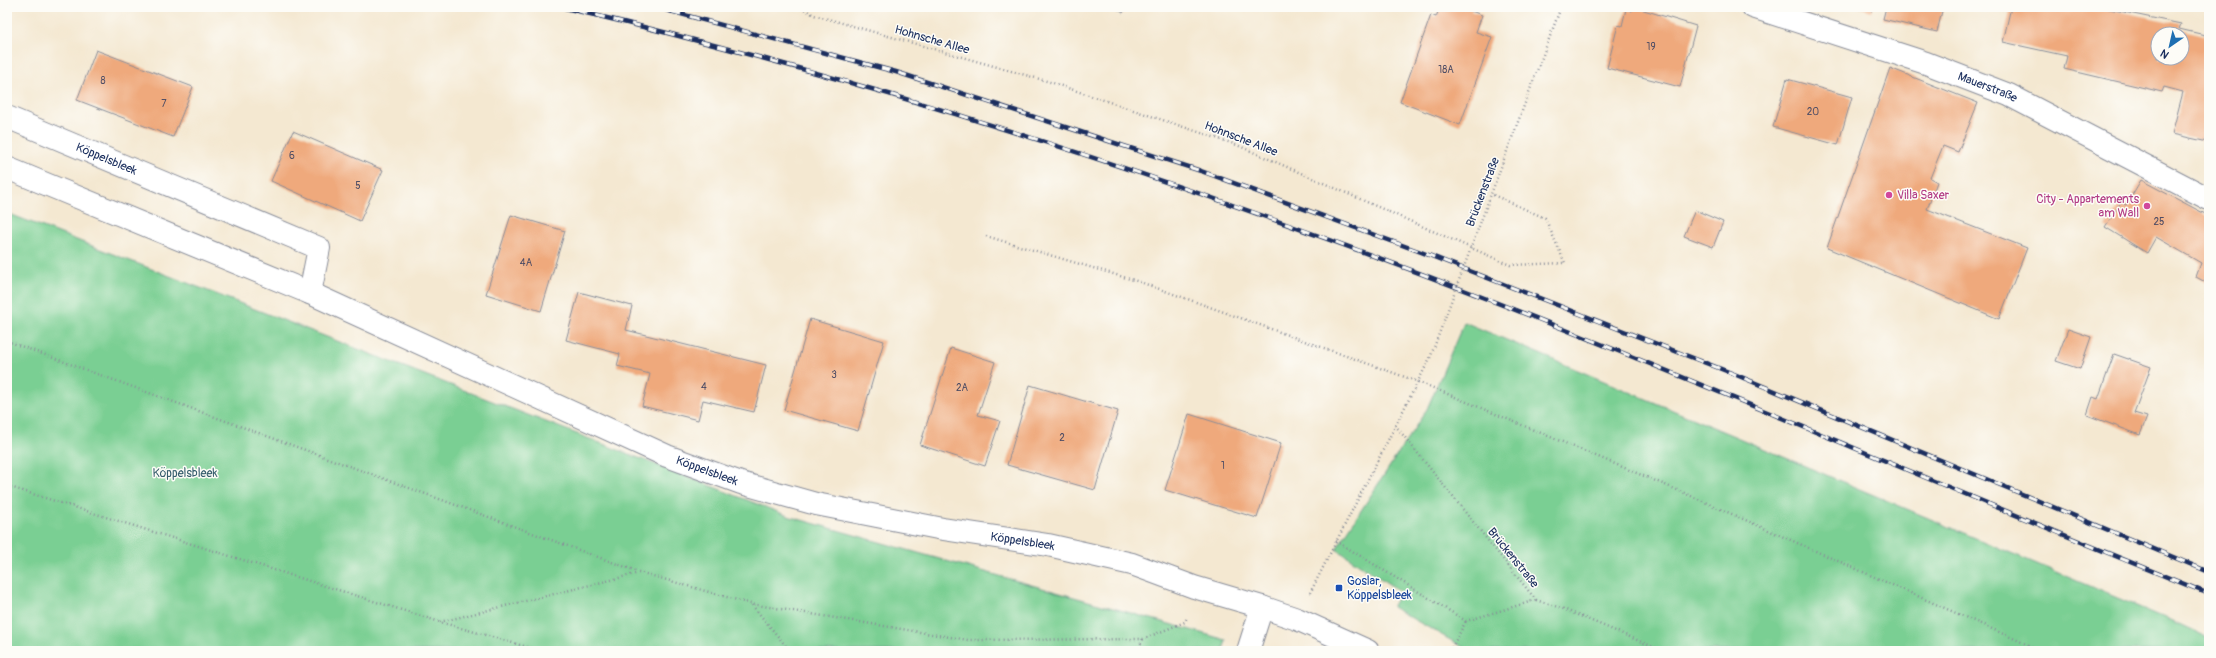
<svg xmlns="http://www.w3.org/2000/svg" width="2216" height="658" font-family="Pangolin,sans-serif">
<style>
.green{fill:#7acf93;stroke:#4a7f78}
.building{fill:#efa97b;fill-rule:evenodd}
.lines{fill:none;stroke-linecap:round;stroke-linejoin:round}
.minor-casing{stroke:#888c98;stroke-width:24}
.tertiary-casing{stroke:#888c98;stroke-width:24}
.path{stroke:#888c98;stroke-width:2.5;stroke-dasharray:1 3;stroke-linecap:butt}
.minor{stroke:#fff;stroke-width:22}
.tertiary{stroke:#fff;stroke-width:22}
.rail-casing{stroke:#1b2f5e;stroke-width:4.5}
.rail{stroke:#fdfcf7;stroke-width:3;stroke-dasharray:9;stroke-linecap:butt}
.path-bridge{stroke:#888c98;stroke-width:2.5;stroke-dasharray:1 3;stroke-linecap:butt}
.hotel-dot{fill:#d1479c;stroke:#fdfcf7;stroke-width:1.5}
.transit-dot{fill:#1a4fb4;stroke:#fdfcf7;stroke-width:1.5}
.labels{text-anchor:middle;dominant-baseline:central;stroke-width:3;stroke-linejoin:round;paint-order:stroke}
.number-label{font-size:10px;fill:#504e65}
.street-label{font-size:12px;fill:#1b2f5e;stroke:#fdfcf7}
.hotel-label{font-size:12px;fill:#b23c85;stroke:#fdfcf7;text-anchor:start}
.park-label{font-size:12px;fill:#385f6e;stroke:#fdfcf7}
.transit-label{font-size:12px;fill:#164399;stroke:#fdfcf7;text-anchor:start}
</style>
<rect width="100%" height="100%" fill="#fdfcf7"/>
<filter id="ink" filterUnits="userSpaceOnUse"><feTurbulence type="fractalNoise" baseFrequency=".025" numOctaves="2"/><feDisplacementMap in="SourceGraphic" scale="8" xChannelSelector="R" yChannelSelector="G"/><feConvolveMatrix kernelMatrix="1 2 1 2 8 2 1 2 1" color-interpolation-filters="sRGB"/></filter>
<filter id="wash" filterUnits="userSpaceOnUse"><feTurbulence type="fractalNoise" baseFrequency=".012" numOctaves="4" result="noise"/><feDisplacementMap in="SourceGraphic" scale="16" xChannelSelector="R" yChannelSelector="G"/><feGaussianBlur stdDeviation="0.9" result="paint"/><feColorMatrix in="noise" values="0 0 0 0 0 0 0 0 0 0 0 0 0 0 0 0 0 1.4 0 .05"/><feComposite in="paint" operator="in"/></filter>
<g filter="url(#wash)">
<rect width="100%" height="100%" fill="#f4e8d1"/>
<path class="green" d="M 7,213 L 791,517 L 1226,640 L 1223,651 L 7,651 Z
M 1464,322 L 2179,624 L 2209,638 L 2209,651 L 1470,651 L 1392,607 L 1401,592 L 1336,549 L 1427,409 Z"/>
<g id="blocks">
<path class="building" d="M 1114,7 L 1127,7 L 1123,13 Z
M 1440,7 L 1473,7 L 1471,11 L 1482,15 L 1476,32 L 1492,37 L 1460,125 L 1400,102 L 1431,15 L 1436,17 Z
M 1634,7 L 1696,26 L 1680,87 L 1607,68 L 1618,25 L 1622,26 L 1626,9 L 1632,11 Z
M 1858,7 L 1873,7 L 1872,11 Z
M 1886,7 L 1943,7 L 1937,32 L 1883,19 Z
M 2011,7 L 2100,7 L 2181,24 L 2179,29 L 2205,35 L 2209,22 L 2209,151 L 2206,150 L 2208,142 L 2172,134 L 2183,92 L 2164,87 L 2162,92 L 2064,69 L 2067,56 L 2003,42 ZM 2158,34 L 2182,34 L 2182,58 L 2158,58 Z
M 96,50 L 193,87 L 173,137 L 77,100 Z
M 1890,68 L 1978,103 L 1958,152 L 1943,146 L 1930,178 L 1937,182 L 1927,209 L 2027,248 L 1999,319 L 1827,248 Z
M 1787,79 L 1852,97 L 1838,145 L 1773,127 Z
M 293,131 L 383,170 L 360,221 L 271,181 Z
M 2141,180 L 2209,216 L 2209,284 L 2196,277 L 2201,263 L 2156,237 L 2147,253 L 2105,227 L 2121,202 L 2126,205 Z
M 1695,210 L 1723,222 L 1713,247 L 1684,236 Z
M 511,215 L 565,231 L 541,311 L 486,294 Z
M 579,292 L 632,306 L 626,330 L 766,365 L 754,412 L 703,400 L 698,420 L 642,406 L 650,374 L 617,366 L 620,354 L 566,340 Z
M 810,319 L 884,341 L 858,431 L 784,410 Z
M 2068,329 L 2091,337 L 2080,369 L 2056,361 Z
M 951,348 L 995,362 L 978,415 L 1000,421 L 985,466 L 920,445 Z
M 2114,354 L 2151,367 L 2134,413 L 2147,417 L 2140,435 L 2087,415 L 2093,397 L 2098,399 Z
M 1030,385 L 1118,411 L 1095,490 L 1007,465 Z
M 1189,414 L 1281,443 L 1257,518 L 1165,490 Z"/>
</g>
</g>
<g filter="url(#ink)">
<use href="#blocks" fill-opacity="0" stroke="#888c98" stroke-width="1"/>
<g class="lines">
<defs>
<g id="minor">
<path id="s1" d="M 1753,7 L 1926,63 L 2009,95 L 2209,199"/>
<path id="s2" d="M 7,117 L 319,248 L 310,293"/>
<path d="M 1248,651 L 1262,607"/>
</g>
<g id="tertiary">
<path id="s3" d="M 7,168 L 310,293 L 667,456 L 741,483 L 816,504 L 943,529 L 1048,545 L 1132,564 L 1194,587 L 1262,607 L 1297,619 L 1368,651"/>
</g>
</defs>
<use href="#minor" class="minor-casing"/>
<use href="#tertiary" class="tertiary-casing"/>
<path class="path" d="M 801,7 L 814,15 L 1050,82 L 1237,145 L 1510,265 L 1565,263 L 1545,218 L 1491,194 L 1561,7
M 986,236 L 1140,282 L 1419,382 L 1682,492 L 2042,651
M 7,341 L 639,572 L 751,604 L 968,640 L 1143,639 L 1185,622 L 1187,617
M 1395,425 L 1536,600
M 7,486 L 440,622 L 541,651
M 1336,541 L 1466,621 L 1536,600
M 1310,593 L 1430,358
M 1536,600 L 1561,608 L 1663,651
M 752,605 L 790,651
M 440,622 L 639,573
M 1137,651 L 1143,639
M 1450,651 L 1466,621"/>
<use href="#minor" class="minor"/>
<use href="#tertiary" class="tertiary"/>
<defs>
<path id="rail" d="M 561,7 C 881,82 1194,185 1500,304 C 1738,397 1972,499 2209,594
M 655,7 L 896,72 L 1201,171 L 1421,252 L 1734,374 L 2209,572"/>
</defs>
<use href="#rail" class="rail-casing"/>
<use href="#rail" class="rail"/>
<path class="path-bridge" d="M 1430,358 L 1491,194"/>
</g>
</g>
<g class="hotel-dot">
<circle cx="1889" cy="195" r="4"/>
<circle cx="2147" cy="206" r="4"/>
</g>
<rect class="transit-dot" x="1335" y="584" width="8" height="8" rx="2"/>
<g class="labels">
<g class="number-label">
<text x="1651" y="47">19</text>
<text x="1446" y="70">18A</text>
<text x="103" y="81">8</text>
<text x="164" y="104">7</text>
<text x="1813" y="112">20</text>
<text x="292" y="156">6</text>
<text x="358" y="186">5</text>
<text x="2159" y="222">25</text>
<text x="526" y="263">4A</text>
<text x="834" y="375">3</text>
<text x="704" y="387">4</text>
<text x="962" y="388">2A</text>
<text x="1062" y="438">2</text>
<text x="1223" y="466">1</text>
</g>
<g class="street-label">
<text transform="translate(932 40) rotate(16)">Hohnsche Allee</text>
<text stroke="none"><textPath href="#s1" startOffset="248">Mauerstraße</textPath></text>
<text transform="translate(1241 139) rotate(21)">Hohnsche Allee</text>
<text stroke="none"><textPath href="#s2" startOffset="108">Köppelsbleek</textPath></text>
<text transform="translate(1483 192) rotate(-69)">Brückenstraße</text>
<text stroke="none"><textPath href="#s3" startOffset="763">Köppelsbleek</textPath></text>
<text stroke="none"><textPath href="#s3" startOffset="1087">Köppelsbleek</textPath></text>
<text transform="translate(1513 558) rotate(51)">Brückenstraße</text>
</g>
<g class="hotel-label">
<text x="1897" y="195">Villa Saxer</text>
<text x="2139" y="199" text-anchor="end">City - Appartements<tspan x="2139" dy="14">am Wall</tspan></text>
</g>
<g class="park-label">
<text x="185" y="473">Köppelsbleek</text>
</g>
<g class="transit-label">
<text x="1347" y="581">Goslar,<tspan x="1347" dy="14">Köppelsbleek</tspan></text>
</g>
</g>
<rect width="2216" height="658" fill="none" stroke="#fdfcf7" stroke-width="24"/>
<g transform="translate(2170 46) rotate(214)"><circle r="19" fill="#fdfcf7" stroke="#a3aaba"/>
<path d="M0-3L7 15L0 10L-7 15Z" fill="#1f6fb2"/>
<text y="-6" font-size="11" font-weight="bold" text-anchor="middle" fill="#1b2f5e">N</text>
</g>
</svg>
